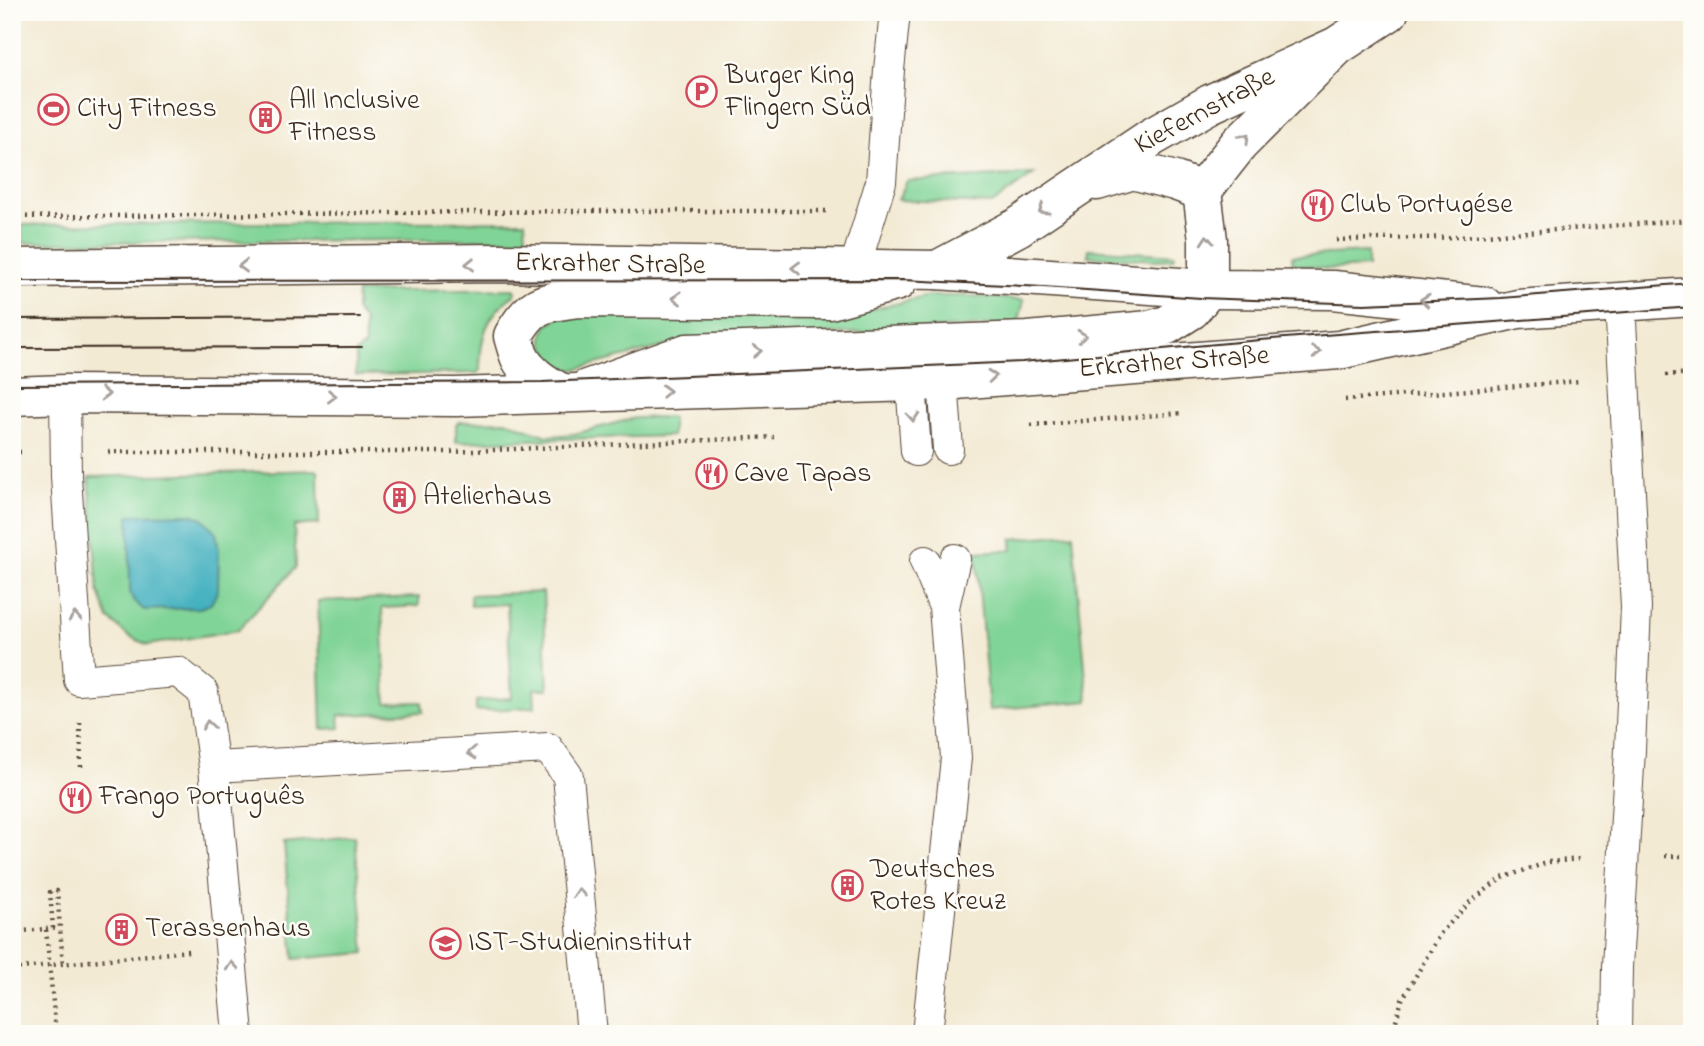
<svg xmlns="http://www.w3.org/2000/svg" width="1704" height="1046" font-family="'Indie Flower',sans-serif">
<style>
.green{fill:#81d497;stroke:#5e7f5a;stroke-width:2}
.water{fill:#42b0bf;stroke:#3e6d6e;stroke-width:2}
.lines{fill:none;stroke-linecap:round;stroke-linejoin:round}
.lane-casing{stroke:#574739;stroke-width:32}
.street-casing{stroke:#574739;stroke-width:41}
.primary-casing{stroke:#574739;stroke-width:41}
.path{stroke:#574739;stroke-width:4.5;stroke-dasharray:2 5;stroke-linecap:butt}
.lane{stroke:#fff;stroke-width:30}
.street{stroke:#fff;stroke-width:38}
.primary{stroke:#fff;stroke-width:38}
.tram{stroke:#3b2a1e;stroke-width:2}
.oneway{stroke:#a79f9a}
.labels{text-anchor:middle;dominant-baseline:central;stroke-width:5;stroke-linejoin:round;paint-order:stroke}
.poi-label{font-size:28px;fill:#3b2a1e;stroke:#fdfcf7;text-anchor:start}
.street-label{font-size:28px;fill:#3b2a1e;stroke:#fdfcf7}
</style>
<rect width="100%" height="100%" fill="#fdfcf7"/>
<filter id="ink" filterUnits="userSpaceOnUse"><feTurbulence type="fractalNoise" baseFrequency=".0143" numOctaves="2"/><feDisplacementMap in="SourceGraphic" scale="14" xChannelSelector="R" yChannelSelector="G"/><feConvolveMatrix kernelMatrix="1 2 1 2 8 2 1 2 1" color-interpolation-filters="sRGB"/></filter>
<filter id="wash" filterUnits="userSpaceOnUse"><feTurbulence type="fractalNoise" baseFrequency=".00686" numOctaves="4" result="noise"/><feDisplacementMap in="SourceGraphic" scale="28" xChannelSelector="R" yChannelSelector="G"/><feGaussianBlur stdDeviation="1.57" result="paint"/><feColorMatrix in="noise" values="0 0 0 0 0 0 0 0 0 0 0 0 0 0 0 0 0 1.4 0 .05"/><feComposite in="paint" operator="in"/></filter>
<g filter="url(#wash)">
<rect width="100%" height="100%" fill="#f3ead4"/>
<path class="green" d="M 1034,174 L 992,204 L 898,200 L 907,181 Z
M 525,221 L 526,239 L 12,243 L 12,225 Z
M 1089,249 L 1174,255 L 1173,259 L 1158,260 L 1088,256 Z
M 1367,252 L 1367,267 L 1327,269 L 1293,264 L 1292,256 Z
M 514,289 L 516,291 L 515,294 C 486,314 480,337 480,371 L 477,373 L 356,375 L 356,353 L 365,345 L 364,321 L 356,311 L 357,292 Z
M 929,296 L 971,296 L 1024,300 L 1018,324 L 681,342 L 573,370 C 564,368 560,365 554,359 C 533,338 544,322 568,313 L 842,314 C 871,311 900,302 929,296 Z
M 670,417 L 672,419 L 672,436 L 456,442 L 456,425 L 459,422 L 507,421 L 535,432 L 548,436 L 574,434 L 635,418 Z
M 318,470 L 319,524 L 294,526 L 296,567 L 238,630 L 148,645 L 128,636 L 109,619 L 98,590 L 89,477 Z
M 1073,534 L 1088,701 L 989,710 L 976,552 L 1012,550 L 1012,539 Z
M 543,592 L 548,689 L 534,689 L 535,707 L 476,711 L 476,701 L 512,698 L 507,604 L 471,606 L 470,595 Z
M 419,597 L 419,606 L 382,608 L 386,703 L 422,702 L 423,712 L 339,715 L 340,728 L 322,729 L 318,601 Z
M 355,837 L 365,953 L 294,959 L 284,844 Z"/>
<path class="water" d="M 189,514 L 203,518 L 216,533 L 219,551 L 218,590 L 211,604 L 200,608 L 144,610 L 135,602 L 130,593 L 129,515 Z"/>
</g>
<g filter="url(#ink)">
<g class="lines">
<defs>
<path id="lane" d="M 849,286 L 881,182 L 889,70 L 895,12
M 943,381 L 948,449
M 911,382 L 916,451
M 65,394 L 66,476 L 79,680 L 178,672 L 203,692 L 214,767 L 548,748 L 568,776 L 592,1034
M 925,561 L 944,607
M 214,767 L 238,1034
M 927,1034 L 956,758 L 944,607 L 955,559
M 1616,1034 L 1617,967 L 1630,750 L 1636,607 L 1620,302"/>
<path id="street" d="M 1097,181 L 1133,170 L 1175,181 L 1202,191
M 937,270 L 1018,227 L 1152,137 L 1210,104 L 1337,46 L 1389,12
M 587,389 L 687,353 L 1028,341 L 1150,330 L 1167,325 L 1191,310 L 1208,289 L 1208,240 L 1202,191 L 1239,144 L 1337,46"/>
<path id="primary" d="M 12,268 L 501,263 L 937,270 L 1208,289 L 1333,290 L 1484,306
M 563,394 C 547,385 529,375 520,358 C 517,351 515,343 513,336 C 532,302 543,303 579,298 L 830,300 L 898,281
M 12,396 L 65,394 L 456,397 L 943,381 L 1339,350 L 1518,309 L 1692,297"/>
</defs>
<use href="#lane" class="lane-casing"/>
<use href="#street" class="street-casing"/>
<use href="#primary" class="primary-casing"/>
<path class="path" d="M 12,217 L 573,211 L 828,211
M 1336,240 L 1459,237 L 1692,220
M 1666,375 L 1692,373
M 1345,400 L 1580,381
M 1031,425 L 1183,413
M 12,452 L 25,452
M 108,452 L 450,452 L 774,437
M 80,723 L 81,768
M 1665,856 L 1692,856
M 46,929 L 53,928 L 50,892 L 57,891 L 63,964
M 12,932 L 46,929 L 56,1034
M 12,969 L 189,951
M 1392,1034 L 1402,1000 L 1440,934 L 1470,902 L 1502,878 L 1549,862 L 1580,859"/>
<use href="#lane" class="lane"/>
<use href="#street" class="street"/>
<use href="#primary" class="primary"/>
<path class="tram" d="M 12,281 L 903,280 L 1044,287 L 1201,298 L 1364,304 L 1501,298 L 1692,283
M 12,319 L 360,317
M 12,348 L 362,347
M 12,385 L 542,382 L 1022,362 L 1260,340 L 1692,307"/>
</g>
<defs><path id="oneway-chevron" d="M-2-3.5L2.5 0L-2 3.5" fill="none" stroke-width="1.6" stroke-linecap="round" stroke-linejoin="round" transform="scale(1.75)"/></defs>
<g class="oneway">
<use href="#oneway-chevron" transform="translate(1245 138) rotate(-46)"/>
<use href="#oneway-chevron" transform="translate(1043 210) rotate(146)"/>
<use href="#oneway-chevron" transform="translate(1207 240) rotate(-94)"/>
<use href="#oneway-chevron" transform="translate(470 264) rotate(179)"/>
<use href="#oneway-chevron" transform="translate(243 266) rotate(179)"/>
<use href="#oneway-chevron" transform="translate(796 268) rotate(-179)"/>
<use href="#oneway-chevron" transform="translate(677 298) rotate(-180)"/>
<use href="#oneway-chevron" transform="translate(1425 300) rotate(-174)"/>
<use href="#oneway-chevron" transform="translate(1082 336) rotate(-5)"/>
<use href="#oneway-chevron" transform="translate(757 351) rotate(-2)"/>
<use href="#oneway-chevron" transform="translate(1316 352) rotate(-5)"/>
<use href="#oneway-chevron" transform="translate(992 376) rotate(-5)"/>
<use href="#oneway-chevron" transform="translate(666 391) rotate(-2)"/>
<use href="#oneway-chevron" transform="translate(105 394) rotate(1)"/>
<use href="#oneway-chevron" transform="translate(332 396) rotate(1)"/>
<use href="#oneway-chevron" transform="translate(913 417) rotate(86)"/>
<use href="#oneway-chevron" transform="translate(75 617) rotate(-94)"/>
<use href="#oneway-chevron" transform="translate(208 725) rotate(-98)"/>
<use href="#oneway-chevron" transform="translate(472 753) rotate(177)"/>
<use href="#oneway-chevron" transform="translate(579 893) rotate(-95)"/>
<use href="#oneway-chevron" transform="translate(232 966) rotate(-95)"/>
</g>
</g>
<defs>
<symbol id="parking-ring" viewBox="-11 -11 22 22"><circle r="9.5" fill="#fdfcf7" stroke="#d1495b" stroke-width="1.5"/><path d="M-3.5-5.5H1a3.5 3.5 0 0 1 0 7H-1V5.5H-3.5ZM-1-3.4V-.6H.8a1.4 1.4 0 0 0 0-2.8Z" fill="#d1495b"/></symbol>
<symbol id="stadium-ring" viewBox="-11 -11 22 22"><circle r="9.5" fill="#fdfcf7" stroke="#d1495b" stroke-width="1.5"/><path d="M0-5a6.5 5 0 1 0 0 10a6.5 5 0 1 0 0-10ZM-3.5-1.8h7v3.6h-7Z" fill="#d1495b"/></symbol>
<symbol id="building-ring" viewBox="-11 -11 22 22"><circle r="9.5" fill="#fdfcf7" stroke="#d1495b" stroke-width="1.5"/><path d="M-4-6H4V6H1V3H-1V6H-4ZM-2.5-4.3h1.7v1.8h-1.7ZM.8-4.3h1.7v1.8H.8ZM-2.5-1h1.7V.8h-1.7ZM.8-1h1.7V.8H.8Z" fill="#d1495b"/></symbol>
<symbol id="restaurant-ring" viewBox="-11 -11 22 22"><circle r="9.5" fill="#fdfcf7" stroke="#d1495b" stroke-width="1.5"/><path d="M-5-6h1v4h1v-4h1v4h1v-4h1v5L-1.5 .5V6h-2V.5L-5-1ZM5-6V6H3V1.5H1.5Q1.5-4 5-6Z" fill="#d1495b"/></symbol>
<symbol id="school-ring" viewBox="-11 -11 22 22"><circle r="9.5" fill="#fdfcf7" stroke="#d1495b" stroke-width="1.5"/><path d="M0-5L7-2L0 1L-7-2ZM-4 1L0 2.5L4 1V4Q0 6-4 4Z" fill="#d1495b"/></symbol>
</defs>
<g fill-rule="evenodd">
<use href="#parking-ring" x="684" y="74" width="35" height="35"/>
<use href="#stadium-ring" x="36" y="92" width="35" height="35"/>
<use href="#building-ring" x="248" y="100" width="35" height="35"/>
<use href="#restaurant-ring" x="1300" y="188" width="35" height="35"/>
<use href="#restaurant-ring" x="694" y="456" width="35" height="35"/>
<use href="#building-ring" x="382" y="480" width="35" height="35"/>
<use href="#restaurant-ring" x="58" y="780" width="35" height="35"/>
<use href="#building-ring" x="830" y="868" width="35" height="35"/>
<use href="#building-ring" x="104" y="912" width="35" height="35"/>
<use href="#school-ring" x="428" y="926" width="35" height="35"/>
</g>
<g class="labels">
<g class="poi-label">
<text x="725" y="76">Burger King<tspan x="725" dy="32">Flingern Süd</tspan></text>
<text x="289" y="101">All Inclusive<tspan x="289" dy="32">Fitness</tspan></text>
<text x="77" y="109">City Fitness</text>
<text x="1340" y="205">Club Portugése</text>
<text x="734" y="474">Cave Tapas</text>
<text x="423" y="497">Atelierhaus</text>
<text x="99" y="797">Frango Português</text>
<text x="870" y="870">Deutsches<tspan x="870" dy="32">Rotes Kreuz</tspan></text>
<text x="145" y="929">Terassenhaus</text>
<text x="468" y="943">IST-Studieninstitut</text>
</g>
<g class="street-label">
<text transform="translate(1205 112) rotate(-28)">Kiefernstraße</text>
<text transform="translate(610 265) rotate(1)">Erkrather Straße</text>
<text transform="translate(1174 363) rotate(-4)">Erkrather Straße</text>
</g>
</g>
<rect width="1704" height="1046" fill="none" stroke="#fdfcf7" stroke-width="42"/>
</svg>
